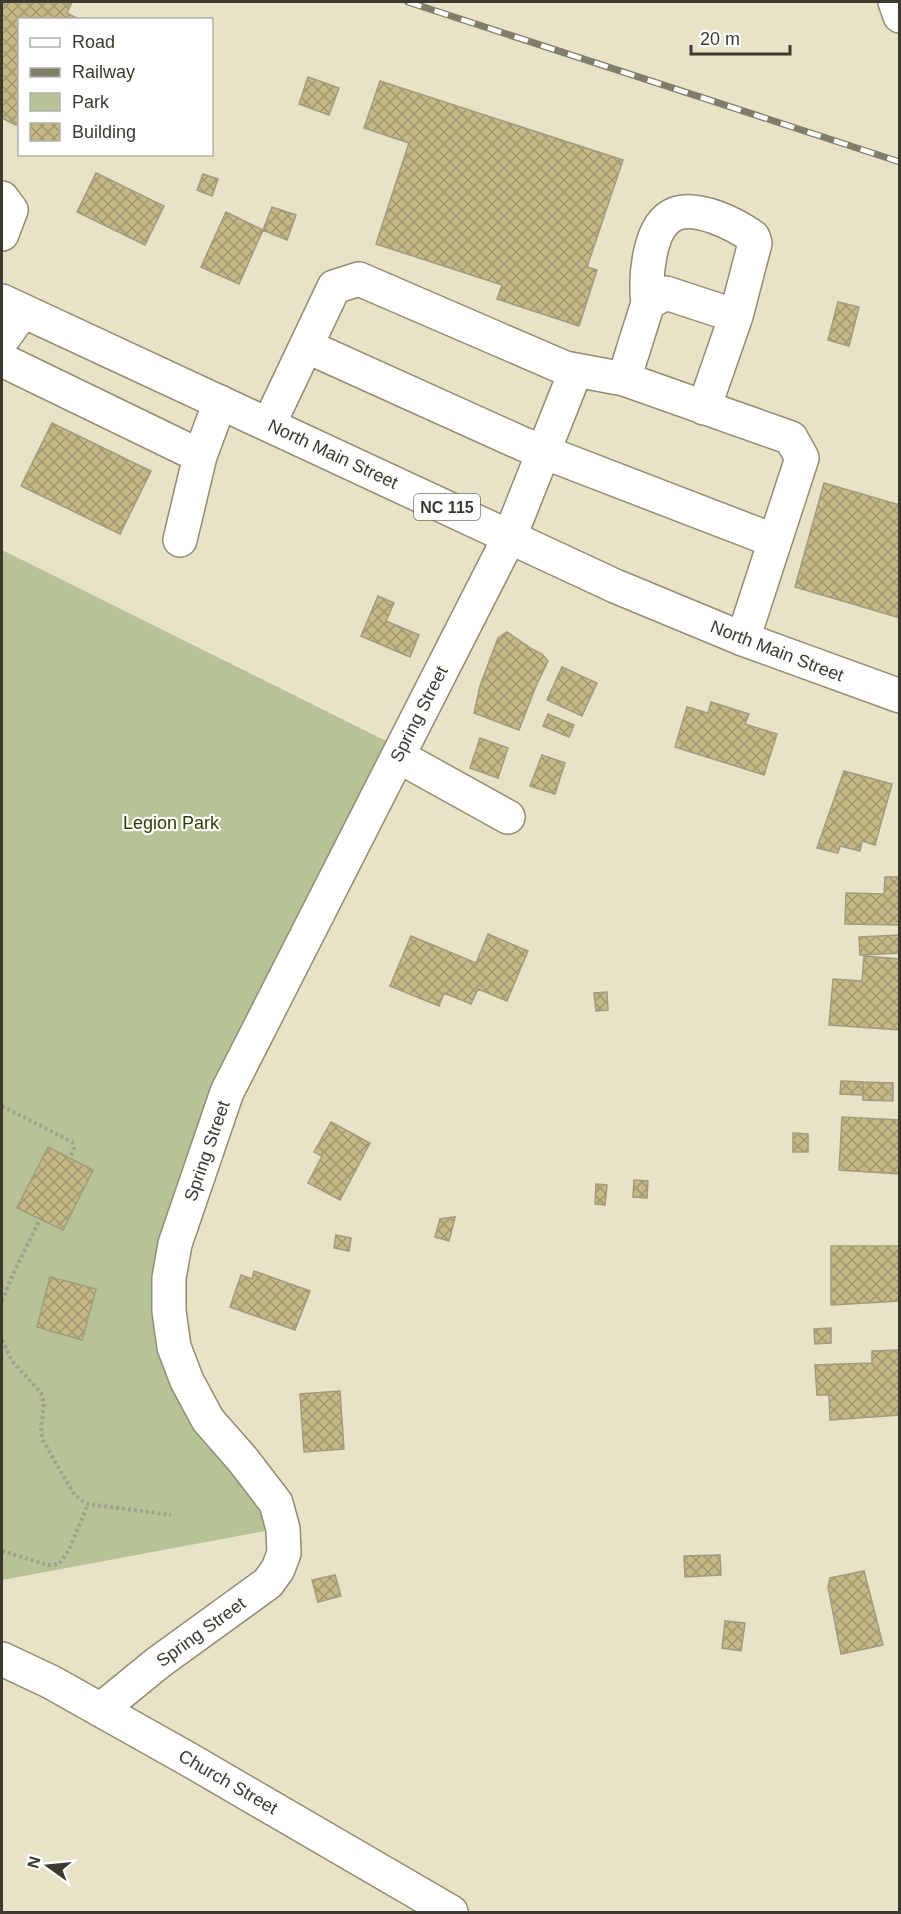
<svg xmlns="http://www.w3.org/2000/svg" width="901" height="1914" font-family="Helvetica,sans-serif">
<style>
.green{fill:#b5c397}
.building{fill:url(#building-cross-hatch);stroke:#a19b81;stroke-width:1.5}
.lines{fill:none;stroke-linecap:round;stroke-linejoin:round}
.minor-casing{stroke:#928c72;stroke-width:36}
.major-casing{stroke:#928c72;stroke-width:36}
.path{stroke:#a49f8a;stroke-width:4;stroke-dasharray:3 3;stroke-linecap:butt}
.minor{stroke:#fff;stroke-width:33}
.major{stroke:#fff;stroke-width:33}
.rail-casing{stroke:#817d6b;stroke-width:7}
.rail{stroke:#fff;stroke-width:4.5;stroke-dasharray:14;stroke-linecap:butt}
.labels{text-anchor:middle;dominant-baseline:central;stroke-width:4.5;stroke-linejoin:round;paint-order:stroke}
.shield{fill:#fff;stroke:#76746d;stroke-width:1.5}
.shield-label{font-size:16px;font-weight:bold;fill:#3c392e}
.street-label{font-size:18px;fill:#3c392e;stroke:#fff}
.park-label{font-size:18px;fill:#303d03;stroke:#fff}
</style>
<defs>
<pattern id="building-cross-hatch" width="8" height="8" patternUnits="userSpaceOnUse" patternTransform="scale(1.5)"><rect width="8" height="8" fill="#c5b986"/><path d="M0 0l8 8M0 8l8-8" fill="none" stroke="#a1976e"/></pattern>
</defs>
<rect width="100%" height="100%" fill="#e8e2c6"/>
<path class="green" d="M 2,550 L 398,747 L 268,1003 L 167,1313 L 281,1528 L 2,1580 Z"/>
<path class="building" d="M 2,2 L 72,2 L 67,13 L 80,20 L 20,20 L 20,121 L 16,125 L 2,118 Z
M 308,77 L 339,88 L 329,115 L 299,104 Z
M 380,81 L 623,160 L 587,267 L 597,270 L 579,326 L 497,299 L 502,285 L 376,244 L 409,143 L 364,128 Z
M 96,173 L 164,206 L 145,245 L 77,212 Z
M 203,174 L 218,179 L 212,196 L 197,190 Z
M 272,207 L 296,215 L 287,240 L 263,230 Z
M 226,212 L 263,230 L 239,284 L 201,267 Z
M 838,302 L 859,307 L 849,346 L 828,340 Z
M 52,423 L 151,471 L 120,534 L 21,486 Z
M 824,483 L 900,505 L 900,618 L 795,587 Z
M 378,596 L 394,603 L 386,621 L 419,635 L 410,657 L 361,636 Z
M 507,632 L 532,649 L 542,654 L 548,661 L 536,686 L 519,730 L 474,713 L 480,686 L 498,638 Z
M 562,667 L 597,683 L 582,716 L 547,700 Z
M 711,702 L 749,714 L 745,724 L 777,734 L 764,775 L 675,747 L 687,707 L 708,713 Z
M 548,714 L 574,725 L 569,737 L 543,726 Z
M 480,738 L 508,748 L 498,778 L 470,768 Z
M 542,755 L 565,763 L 555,794 L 530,786 Z
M 844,771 L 892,784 L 875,845 L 862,841 L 860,851 L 840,846 L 838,853 L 817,848 Z
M 885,877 L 900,877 L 900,925 L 845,924 L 846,893 L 884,894 Z
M 488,934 L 528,951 L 507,1001 L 478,989 L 471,1004 L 444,993 L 439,1006 L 390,986 L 411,936 L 476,963 Z
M 900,935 L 900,953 L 860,955 L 859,937 Z
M 864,956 L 900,959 L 900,1030 L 829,1025 L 833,979 L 862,981 Z
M 607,992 L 608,1010 L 596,1011 L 594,993 Z
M 841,1081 L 863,1082 L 863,1095 L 840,1094 Z
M 863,1082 L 893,1083 L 893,1101 L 863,1100 Z
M 842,1117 L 900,1120 L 900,1174 L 839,1170 Z
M 331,1122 L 370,1143 L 340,1200 L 308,1183 L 322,1156 L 314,1152 Z
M 793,1133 L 808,1134 L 808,1152 L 793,1152 Z
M 48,1147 L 93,1170 L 63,1230 L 17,1208 Z
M 634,1180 L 648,1181 L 647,1198 L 633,1197 Z
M 596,1184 L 607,1185 L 605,1205 L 595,1204 Z
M 455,1217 L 449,1241 L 435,1237 L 440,1219 Z
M 336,1235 L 351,1238 L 349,1251 L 334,1248 Z
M 831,1246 L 900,1246 L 900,1301 L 831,1305 Z
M 254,1271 L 310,1291 L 295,1330 L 230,1307 L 241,1275 L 252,1279 Z
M 50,1277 L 96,1289 L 82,1340 L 37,1327 Z
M 831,1328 L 831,1343 L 815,1344 L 814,1329 Z
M 900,1350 L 900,1415 L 830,1420 L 829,1395 L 817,1395 L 815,1365 L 872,1363 L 872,1351 Z
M 340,1391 L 344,1449 L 304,1452 L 300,1394 Z
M 720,1555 L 721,1575 L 685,1577 L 684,1556 Z
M 864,1571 L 883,1645 L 841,1654 L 828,1587 L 830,1578 Z
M 335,1575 L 341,1596 L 318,1602 L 312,1580 Z
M 725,1621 L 745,1623 L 741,1651 L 722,1648 Z"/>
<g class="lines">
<defs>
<path id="minor" d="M 895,2 L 900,16
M 2,198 L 11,210 L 2,234
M 648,303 C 645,279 648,225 675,214 C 697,205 735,224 753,237 L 755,243 L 736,316 L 704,408
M 2,340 L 23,311
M 306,346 L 523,444 L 775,541
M 2,360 L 200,456 L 180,540
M 624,379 L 648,303 L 666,293 L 736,316
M 269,424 L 334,287 L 359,279 L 565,368 L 624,379 L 791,438 L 802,458 L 743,639
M 200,456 L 220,402
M 398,756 L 508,817
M 2,1659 L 51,1682 L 188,1759 L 451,1912
M 100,1710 L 159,1662 L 268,1583 L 278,1569 L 284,1553 L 283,1529 L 276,1503 L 243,1460 L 208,1420 L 187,1381 L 174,1347 L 169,1311 L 169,1278 L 175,1244 L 227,1092 L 510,536 L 576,370"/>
<path id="major" d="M 2,301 L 615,586 L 743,639 L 900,696"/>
</defs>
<use href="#minor" class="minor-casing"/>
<use href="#major" class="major-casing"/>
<path class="path" d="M 2,1106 L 72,1142 L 74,1148 L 70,1158
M 2,1301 L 13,1274 L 40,1219
M 2,1340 L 12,1361 L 41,1393 L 44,1403 L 41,1431 L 43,1440 L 61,1472 L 75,1495 L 81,1500 L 88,1504 L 171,1515
M 2,1551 L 48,1565 L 59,1564 L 69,1550 L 88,1504"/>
<use href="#minor" class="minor"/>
<use href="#major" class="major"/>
<defs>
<path id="rail" d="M 408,2 L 900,162"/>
</defs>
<use href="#rail" class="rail-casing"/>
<use href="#rail" class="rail"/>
</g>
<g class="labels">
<rect class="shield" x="414" y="494" width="66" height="26" rx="4.5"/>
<g class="shield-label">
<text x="447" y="507">NC 115</text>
</g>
<g class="street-label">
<text transform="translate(333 454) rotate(25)">North Main Street</text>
<text transform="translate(777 651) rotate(21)">North Main Street</text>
<text transform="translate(419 714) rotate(-63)">Spring Street</text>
<text transform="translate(207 1151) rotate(-71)">Spring Street</text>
<text transform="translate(201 1632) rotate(-36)">Spring Street</text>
<text transform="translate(228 1782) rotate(30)">Church Street</text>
</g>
<g class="park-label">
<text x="171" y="823">Legion Park</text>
</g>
</g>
<rect width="901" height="1914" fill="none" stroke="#3c392e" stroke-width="6"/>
<rect x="18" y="18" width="195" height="138" fill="#ffffff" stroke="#b1b0ab" stroke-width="1.5"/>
<rect x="30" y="38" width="30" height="9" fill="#ffffff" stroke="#b1b0ab" stroke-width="1.5"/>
<text x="72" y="48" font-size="18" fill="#3c392e">Road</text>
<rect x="30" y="68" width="30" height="9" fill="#817d6b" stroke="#b1b0ab" stroke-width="1.5"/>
<text x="72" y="78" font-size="18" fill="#3c392e">Railway</text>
<rect x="30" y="93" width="30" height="18" fill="#b5c397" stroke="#b1b0ab" stroke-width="1.5"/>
<text x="72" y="108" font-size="18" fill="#3c392e">Park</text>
<rect x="30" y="123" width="30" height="18" fill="url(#building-cross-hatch)" stroke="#b1b0ab" stroke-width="1.5"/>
<text x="72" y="138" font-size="18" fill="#3c392e">Building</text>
<g transform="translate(48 1866) rotate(285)" stroke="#ffffff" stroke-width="4.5" paint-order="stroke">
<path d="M0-4.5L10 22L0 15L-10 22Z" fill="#3c392e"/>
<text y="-9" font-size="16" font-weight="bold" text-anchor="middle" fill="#3c392e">N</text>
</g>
<path d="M691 45v9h99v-9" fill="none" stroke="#3c392e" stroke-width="3"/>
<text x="700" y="45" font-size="18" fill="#3c392e" stroke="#ffffff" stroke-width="4.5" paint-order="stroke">20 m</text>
</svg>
